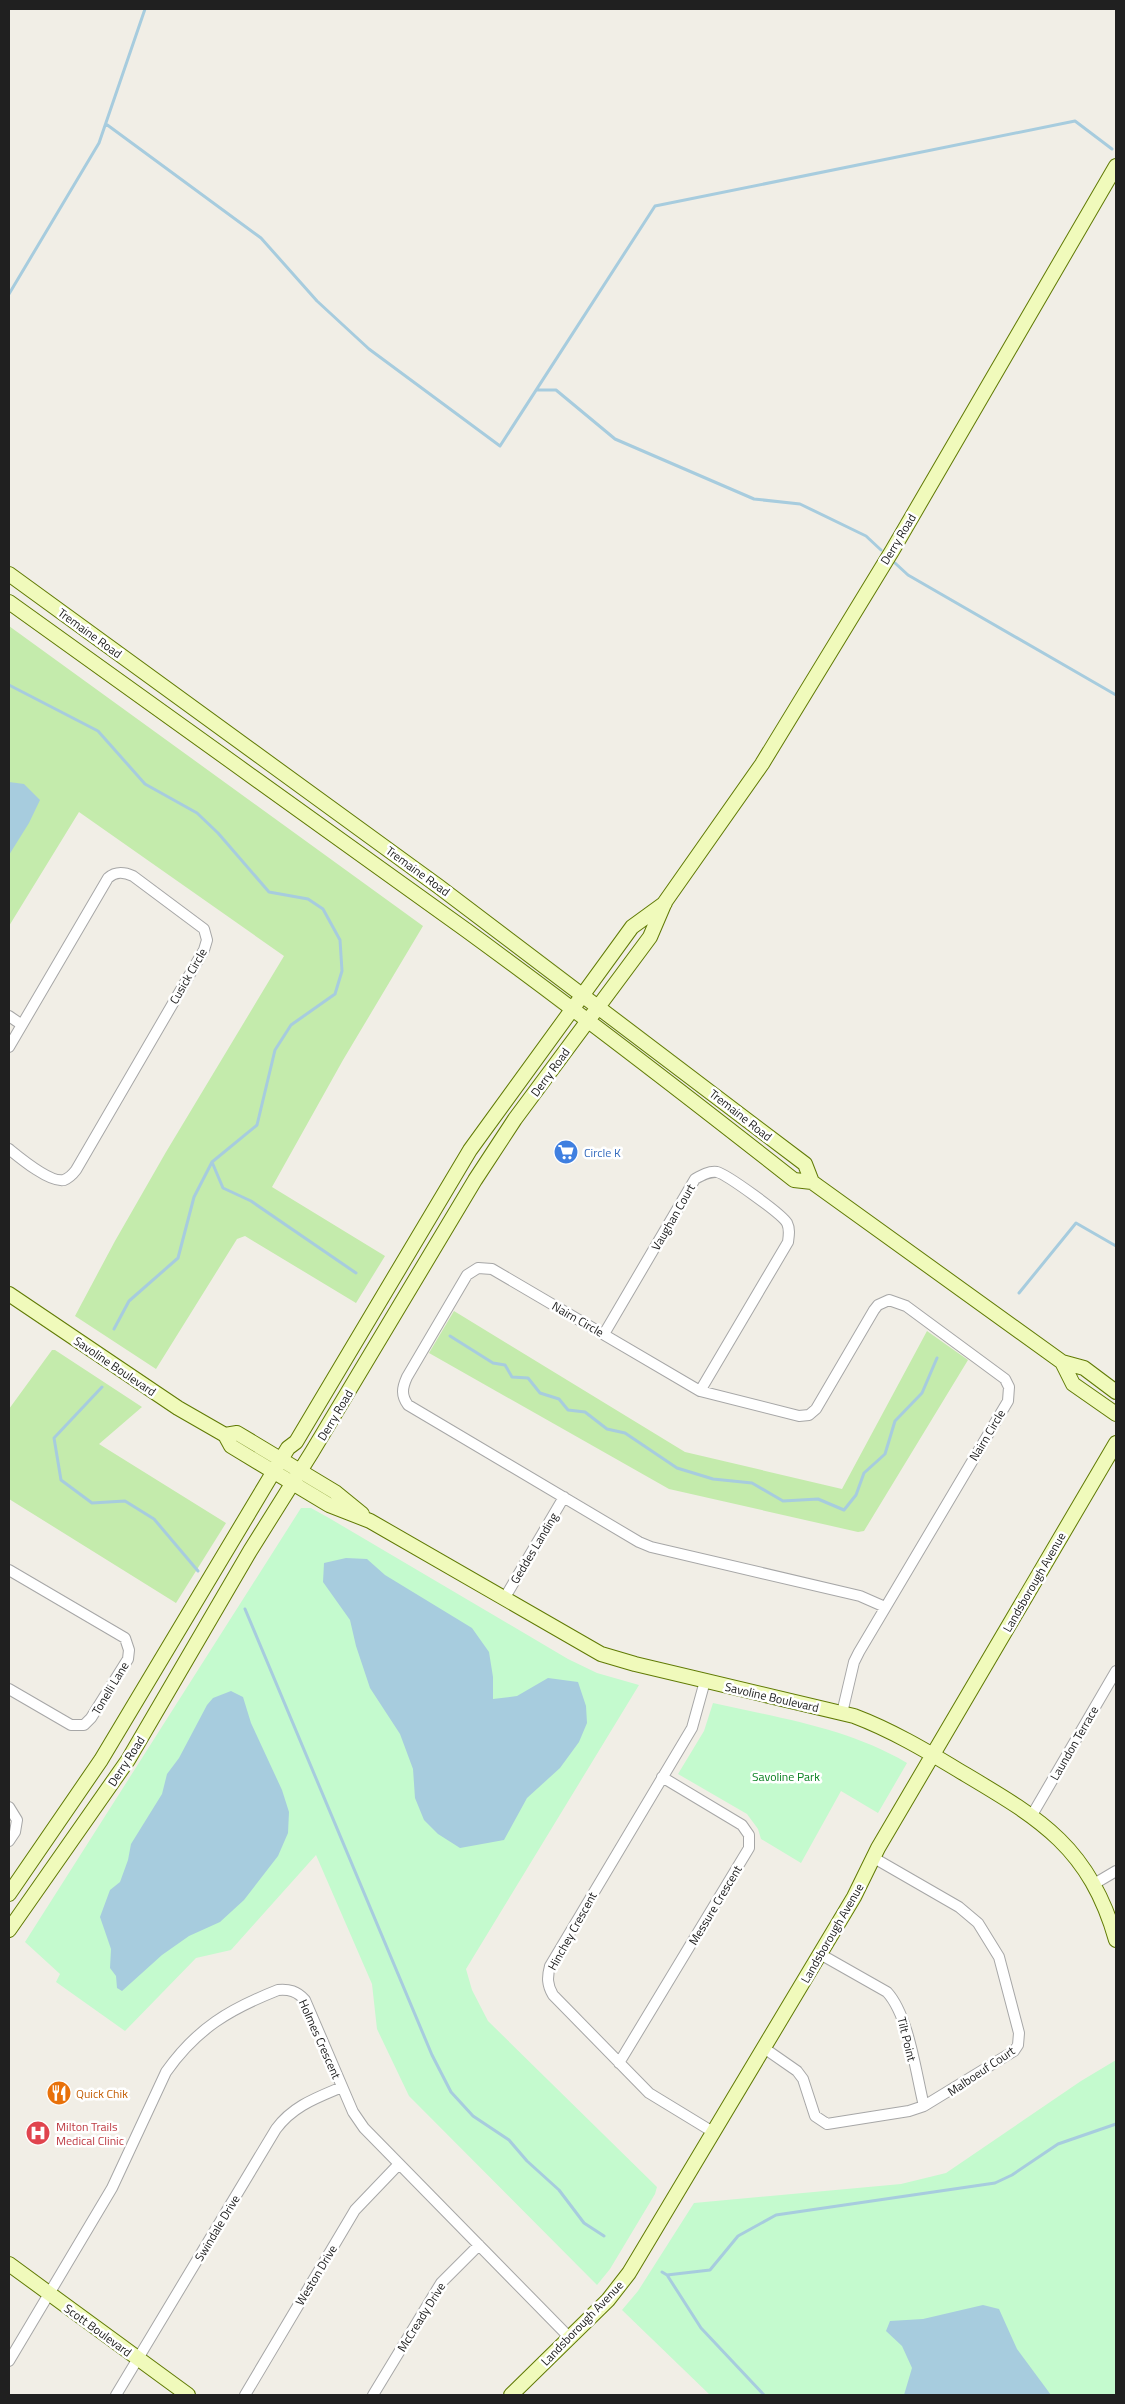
<svg xmlns="http://www.w3.org/2000/svg" width="1125" height="2404" font-family="'Titillium Web',sans-serif">
<style>
.grass{fill:#c4ebac}
.park{fill:#c4face}
.water{fill:#a7ccde}
.lines{fill:none;stroke-linecap:round;stroke-linejoin:round}
.stream{stroke:#a7ccde;stroke-width:3}
.street-casing{stroke:#a7a7a7;stroke-width:12}
.secondary-casing{stroke:#607a04;stroke-width:16}
.street{stroke:#fff;stroke-width:10}
.secondary{stroke:#f0fabb;stroke-width:14}
.labels{text-anchor:middle;dominant-baseline:central;stroke-width:5;stroke-linejoin:round;paint-order:stroke}
.street-label{font-size:12px;fill:#202020;stroke:#fff}
.shop-label{font-size:12px;fill:#366cbe;stroke:#fff;text-anchor:start}
.park-label{font-size:12px;fill:#0b8122;stroke:#fff}
.food-label{font-size:12px;fill:#c56008;stroke:#fff;text-anchor:start}
.health-label{font-size:12px;fill:#be3a42;stroke:#fff;text-anchor:start}
</style>
<rect width="100%" height="100%" fill="#f1eee6"/>
<path class="grass" d="M 9,626 L 423,926 L 343,1060 L 272,1187 L 385,1256 L 356,1303 L 245,1236 L 237,1239 L 156,1369 L 75,1316 L 115,1241 L 166,1152 L 284,956 L 79,812 L 9,926 Z
M 454,1311 L 685,1452 L 842,1489 L 927,1331 L 968,1360 L 864,1531 L 858,1532 L 669,1489 L 429,1353 Z
M 52,1350 L 55,1350 L 142,1407 L 99,1444 L 226,1523 L 176,1603 L 9,1499 L 9,1409 Z"/>
<path class="park" d="M 301,1508 L 311,1508 L 329,1518 L 568,1659 L 597,1673 L 639,1685 L 466,1969 L 472,1990 L 488,2021 L 657,2187 L 655,2194 L 610,2269 L 597,2285 L 409,2096 L 377,2029 L 372,1984 L 316,1855 L 231,1950 L 196,1958 L 125,2031 L 56,1982 L 60,1974 L 25,1942 Z
M 713,1703 C 779,1718 848,1728 907,1763 L 878,1813 L 841,1791 L 801,1863 L 761,1839 L 758,1829 L 747,1814 L 678,1774 L 704,1731 Z
M 1116,2060 L 1116,2395 L 710,2395 L 622,2310 L 638,2291 L 694,2203 L 901,2184 L 946,2173 L 1081,2081 Z"/>
<path class="water" d="M 9,782 L 24,784 L 40,800 L 29,823 L 9,855 Z
M 346,1558 L 367,1559 L 385,1575 L 472,1628 L 489,1652 L 493,1677 L 493,1699 L 517,1696 L 548,1678 L 578,1682 L 586,1706 L 587,1723 L 579,1742 L 560,1768 L 527,1798 L 504,1840 L 460,1848 L 438,1834 L 424,1820 L 415,1798 L 413,1769 L 400,1734 L 370,1688 L 356,1646 L 350,1620 L 323,1582 L 324,1563 Z
M 231,1691 L 243,1697 L 251,1723 L 282,1790 L 289,1812 L 288,1833 L 278,1856 L 244,1900 L 220,1922 L 189,1936 L 162,1955 L 122,1991 L 117,1988 L 116,1976 L 110,1968 L 111,1949 L 100,1917 L 110,1890 L 120,1882 L 128,1860 L 131,1844 L 162,1794 L 167,1774 L 179,1758 L 207,1705 L 213,1698 Z
M 983,2305 L 999,2309 L 1017,2349 L 1051,2395 L 904,2395 L 912,2368 L 902,2346 L 886,2331 L 890,2321 L 923,2319 Z"/>
<g class="lines">
<path class="stream" d="M 106,124 L 261,238 L 317,301 L 369,349 L 500,446 L 655,206 L 1075,121 L 1112,149
M 9,294 L 99,143 L 145,9
M 538,390 L 556,390 L 615,439 L 754,499 L 800,504 L 866,536 L 881,550
M 895,563 L 908,575 L 1116,695
M 9,685 L 98,731 L 145,784 L 197,813 L 218,833 L 269,892 L 308,899 L 323,909 L 340,940 L 342,971 L 335,994 L 291,1025 L 275,1050 L 257,1125 L 212,1162 L 194,1197 L 178,1258 L 129,1301 L 114,1329
M 212,1162 L 223,1188 L 251,1201 L 356,1273
M 1019,1293 L 1076,1223 L 1116,1246
M 450,1336 L 493,1363 L 505,1365 L 512,1377 L 528,1378 L 540,1393 L 559,1399 L 568,1410 L 585,1412 L 607,1429 L 625,1433 L 677,1468 L 713,1479 L 752,1483 L 783,1501 L 818,1499 L 844,1510 L 856,1495 L 864,1473 L 885,1454 L 895,1421 L 922,1393 L 937,1358
M 102,1387 L 54,1438 L 61,1480 L 92,1503 L 125,1501 L 154,1519 L 198,1571
M 245,1609 L 432,2055 L 451,2092 L 473,2116 L 509,2140 L 527,2161 L 559,2190 L 584,2223 L 604,2236
M 662,2272 L 667,2275 L 701,2328 L 764,2395
M 667,2275 L 710,2270 L 738,2236 L 776,2215 L 995,2183 L 1012,2175 L 1058,2144 L 1116,2124"/>
<defs>
<path id="street" d="M 9,1016 L 22,1025
M 9,1047 L 108,878 C 116,871 124,872 133,876 L 204,929 L 207,940 L 204,950 L 76,1170 C 73,1174 69,1178 64,1180 C 50,1183 20,1158 9,1149
M 604,1334 L 695,1179 C 702,1175 709,1171 717,1172 C 726,1174 782,1214 787,1223 C 790,1229 789,1235 788,1242 L 700,1391
M 9,1570 L 125,1638 L 129,1650 L 128,1659 L 91,1718 L 84,1725 L 71,1725 L 9,1689
M 504,1599 L 564,1497
M 705,1681 L 692,1728 L 550,1966 C 547,1977 547,1985 553,1995 L 649,2093 L 713,2132
M 842,1713 L 854,1662 L 859,1652 L 1008,1401 L 1009,1387 L 1005,1379 L 906,1306 L 889,1300 L 878,1305 L 874,1310 L 816,1409 L 809,1415 L 799,1416 L 700,1391 L 492,1269 L 478,1268 L 467,1275 L 407,1377 C 402,1388 401,1395 408,1405 L 639,1542 L 651,1547 L 860,1596 L 885,1607
M 9,1807 L 17,1820 L 15,1832 L 9,1841
M 1032,1815 L 1116,1671
M 1094,1884 L 1116,1871
M 820,1954 L 887,1992 C 909,2016 916,2074 924,2106
M 764,2048 L 797,2071 L 803,2079 L 815,2116 L 827,2124 L 909,2111 L 924,2106 L 1014,2051 L 1018,2045 L 1019,2033 L 999,1957 L 978,1923 L 959,1907 L 874,1858
M 619,2063 L 749,1848 L 749,1835 L 742,1825 L 662,1777
M 9,2361 L 112,2188 L 166,2072 C 197,2028 230,2009 278,1990 C 289,1989 297,1991 305,2000 L 353,2112 L 364,2128 L 569,2337
M 116,2395 L 276,2129 C 293,2106 316,2098 342,2087
M 245,2395 L 355,2210 L 399,2164
M 373,2395 L 441,2283 L 479,2245"/>
<path id="secondary" d="M 9,574 L 438,886 L 805,1164 L 812,1182
M 9,602 C 161,712 314,820 466,930 C 577,1011 686,1095 794,1180 L 812,1182 L 1062,1362 L 1084,1368 L 1116,1392
M 9,1294 L 178,1408 L 225,1435 L 231,1446 L 329,1505 L 370,1521 L 601,1654 L 635,1664 L 854,1716 C 891,1730 925,1750 958,1770 C 1037,1817 1089,1845 1116,1940
M 1062,1362 L 1073,1384 L 1116,1414
M 225,1435 L 237,1433 L 335,1492 L 362,1514
M 9,1894 L 101,1760 L 274,1471 L 288,1448 L 296,1442 L 470,1150 L 632,927 L 665,903
M 9,1930 L 128,1760 L 250,1551 L 312,1452 L 475,1180 L 515,1119 L 650,937 L 665,902 L 762,764 L 892,551 L 1116,166
M 9,2264 L 188,2395
M 511,2395 L 608,2300 L 629,2273 L 854,1897 L 878,1848 L 1116,1443"/>
</defs>
<use href="#street" class="street-casing"/>
<use href="#secondary" class="secondary-casing"/>
<use href="#street" class="street"/>
<use href="#secondary" class="secondary"/>
</g>
<defs>
<symbol id="supermarket-disc" viewBox="-11 -11 22 22"><circle r="9.5" fill="#3f7fe0" stroke="#fff"/><path d="M-6-5.5h2.5l.6 2H6L4.5 2H-2.5L-4.4-4H-6ZM-1.5 3.2a1.3 1.3 0 1 0 .1 0ZM3 3.2a1.3 1.3 0 1 0 .1 0Z" fill="#fff"/></symbol>
<symbol id="restaurant-disc" viewBox="-11 -11 22 22"><circle r="9.5" fill="#e8710a" stroke="#fff"/><path d="M-5-6h1v4h1v-4h1v4h1v-4h1v5L-1.5 .5V6h-2V.5L-5-1ZM5-6V6H3V1.5H1.5Q1.5-4 5-6Z" fill="#fff"/></symbol>
<symbol id="hospital-disc" viewBox="-11 -11 22 22"><circle r="9.5" fill="#e0444e" stroke="#fff"/><path d="M-5-5h3v3.5h4V-5h3V5h-3V1.5h-4V5h-3Z" fill="#fff"/></symbol>
</defs>
<g fill-rule="evenodd">
<use href="#supermarket-disc" x="552" y="1138" width="28" height="28"/>
<use href="#restaurant-disc" x="45" y="2079" width="28" height="28"/>
<use href="#hospital-disc" x="24" y="2119" width="28" height="28"/>
</g>
<g class="labels">
<g class="street-label">
<text transform="translate(898 539) rotate(-59)">Derry Road</text>
<text transform="translate(90 633) rotate(36)">Tremaine Road</text>
<text transform="translate(418 871) rotate(36)">Tremaine Road</text>
<text transform="translate(188 976) rotate(-60)">Cusick Circle</text>
<text transform="translate(550 1072) rotate(-54)">Derry Road</text>
<text transform="translate(741 1115) rotate(38)">Tremaine Road</text>
<text transform="translate(673 1217) rotate(-60)">Vaughan Court</text>
<text transform="translate(578 1319) rotate(30)">Nairn Circle</text>
<text transform="translate(115 1366) rotate(34)">Savoline Boulevard</text>
<text transform="translate(335 1415) rotate(-59)">Derry Road</text>
<text transform="translate(987 1435) rotate(-59)">Nairn Circle</text>
<text transform="translate(534 1548) rotate(-59)">Geddes Landing</text>
<text transform="translate(1034 1582) rotate(-60)">Landsborough Avenue</text>
<text transform="translate(110 1688) rotate(-59)">Tonelli Lane</text>
<text transform="translate(772 1697) rotate(13)">Savoline Boulevard</text>
<text transform="translate(1074 1743) rotate(-60)">Laundon Terrace</text>
<text transform="translate(126 1761) rotate(-57)">Derry Road</text>
<text transform="translate(715 1905) rotate(-59)">Messure Crescent</text>
<text transform="translate(572 1931) rotate(-61)">Hinchey Crescent</text>
<text transform="translate(832 1933) rotate(-60)">Landsborough Avenue</text>
<text transform="translate(320 2039) rotate(66)">Holmes Crescent</text>
<text transform="translate(907 2039) rotate(76)">Tilt Point</text>
<text transform="translate(981 2071) rotate(-34)">Malboeuf Court</text>
<text transform="translate(217 2228) rotate(-59)">Swindale Drive</text>
<text transform="translate(316 2275) rotate(-59)">Weston Drive</text>
<text transform="translate(421 2317) rotate(-58)">McCready Drive</text>
<text transform="translate(582 2323) rotate(-46)">Landsborough Avenue</text>
<text transform="translate(98 2330) rotate(36)">Scott Boulevard</text>
</g>
<g class="shop-label">
<text x="584" y="1152">Circle K</text>
</g>
<g class="park-label">
<text x="786" y="1776">Savoline Park</text>
</g>
<g class="food-label">
<text x="76" y="2093">Quick Chik</text>
</g>
<g class="health-label">
<text x="56" y="2126">Milton Trails<tspan x="56" dy="14">Medical Clinic</tspan></text>
</g>
</g>
<rect width="1125" height="2404" fill="none" stroke="#202020" stroke-width="20"/>
</svg>
